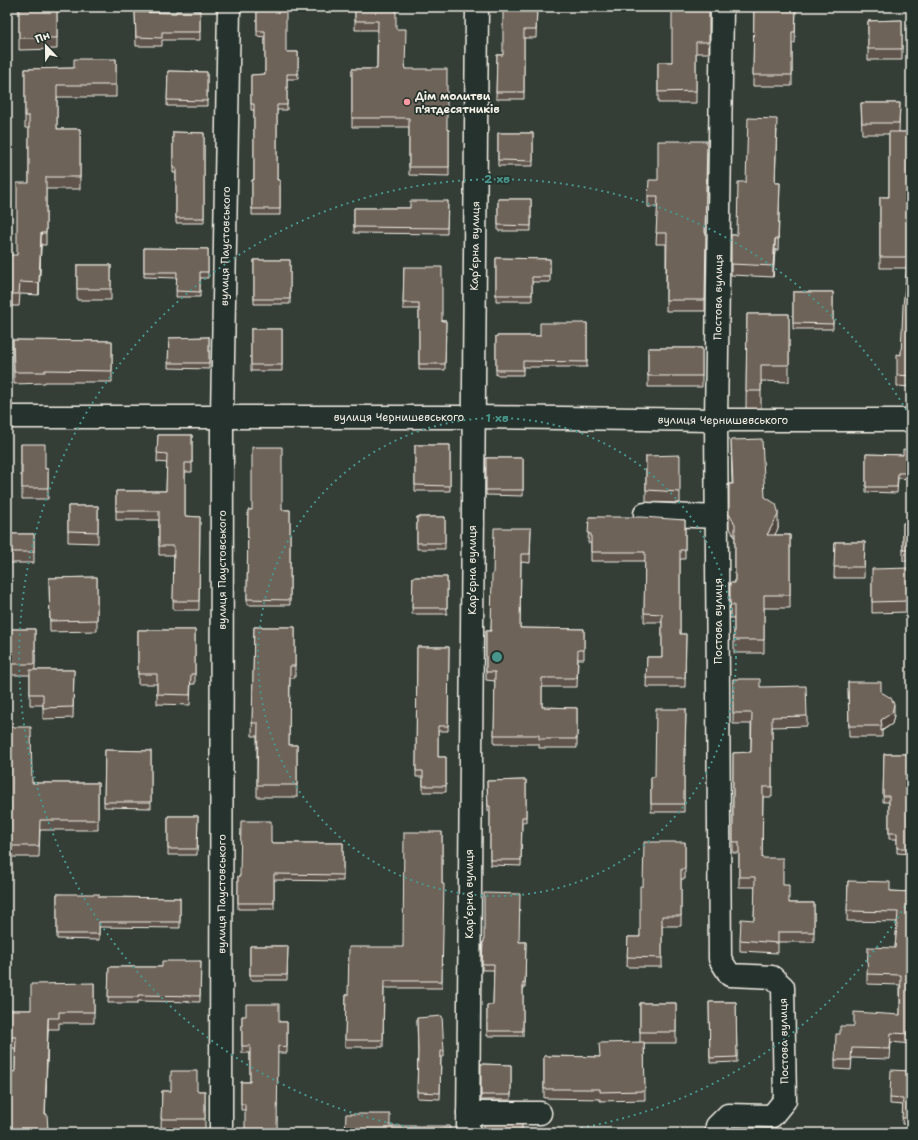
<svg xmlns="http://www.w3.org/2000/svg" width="918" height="1140" font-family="'Shantell Sans',sans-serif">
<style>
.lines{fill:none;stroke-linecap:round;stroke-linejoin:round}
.minor-casing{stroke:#f4f1e8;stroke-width:25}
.minor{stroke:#26332d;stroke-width:22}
.wall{fill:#5f554d;stroke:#f4f1e8}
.shaded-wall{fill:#4d453e;stroke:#f4f1e8}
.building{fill:#6e6359;stroke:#f4f1e8}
.ring{fill:none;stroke:#48958c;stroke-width:2;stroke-dasharray:2 4}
.poi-dot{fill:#ff9aa2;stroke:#26332d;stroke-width:1.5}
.labels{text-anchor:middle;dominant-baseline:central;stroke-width:3.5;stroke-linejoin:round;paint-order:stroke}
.poi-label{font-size:11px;font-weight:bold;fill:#f4f1e8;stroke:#26332d;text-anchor:start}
.street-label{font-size:11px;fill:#f4f1e8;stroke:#26332d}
.centre{fill:#48958c;stroke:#26332d;stroke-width:2}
.ring-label{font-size:12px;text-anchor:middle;font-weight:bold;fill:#48958c;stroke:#26332d;stroke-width:3.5;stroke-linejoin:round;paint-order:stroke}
</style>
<rect width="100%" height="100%" fill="#343d36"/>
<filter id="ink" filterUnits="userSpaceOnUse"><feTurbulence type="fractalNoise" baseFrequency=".025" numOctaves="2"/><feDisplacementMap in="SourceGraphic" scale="8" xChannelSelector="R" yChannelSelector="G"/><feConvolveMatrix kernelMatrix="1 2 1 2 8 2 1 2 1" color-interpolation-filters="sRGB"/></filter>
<g filter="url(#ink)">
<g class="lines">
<defs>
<g id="minor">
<path id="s1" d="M 7,417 L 473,417 L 716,420 L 911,420"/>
<path d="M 645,514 L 717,517"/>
<path d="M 468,1113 L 540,1113"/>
<path id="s2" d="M 221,1133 L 222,417 L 229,7"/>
<path d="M 468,1133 L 477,7"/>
<path id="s3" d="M 717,1133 L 717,1126 L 728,1115 L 772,1116 L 785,1100 L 783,987 L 772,977 L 730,975 L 720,959 L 716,420 L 722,7"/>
</g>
</defs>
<use href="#minor" class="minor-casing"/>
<use href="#minor" class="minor"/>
</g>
<path class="wall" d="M 19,7 L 57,7 L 57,49 L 19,50 Z
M 355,7 L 396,29 L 406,69 L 447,130 L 449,130 L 449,176 L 409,175 L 409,127 L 352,127 L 352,69 L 377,69 L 377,30 L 355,30 Z
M 537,7 L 536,38 L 524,38 L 524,99 L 496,99 L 497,55 L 503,55 Z
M 709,7 L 709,53 L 696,53 L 696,103 L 658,103 L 658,62 L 672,62 Z
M 754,7 L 796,7 L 795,43 L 792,43 L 792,86 L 753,86 Z
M 257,10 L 286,52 L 298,52 L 298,79 L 287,79 L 287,110 L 277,110 L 277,180 L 280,180 L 280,215 L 252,215 L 252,180 L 254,180 L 254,110 L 251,110 L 251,75 L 265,74 L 265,37 L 257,36 Z
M 200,11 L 200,40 L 162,40 L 162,46 L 136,46 L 135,12 L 176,13 Z
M 902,20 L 902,60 L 868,60 L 868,21 Z
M 116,59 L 116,97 L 57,97 L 57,129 L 80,129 L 80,189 L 46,189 L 46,245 L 41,245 L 39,295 L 20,294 L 19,306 L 7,306 L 7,265 L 9,265 L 17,255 L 29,183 L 29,128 L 25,128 L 25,69 L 74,68 Z
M 168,71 L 207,72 L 207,106 L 167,106 Z
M 861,103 L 900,103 L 899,132 L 911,132 L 911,387 L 897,386 L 897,375 L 901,355 L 907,268 L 880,268 L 880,197 L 889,197 L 889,134 L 862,134 Z
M 777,130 L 775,183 L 780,183 L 778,250 L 775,250 L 773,277 L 731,275 L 731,235 L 737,235 L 746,182 Z
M 173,132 L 204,133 L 204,223 L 176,223 L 176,173 L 173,173 Z
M 498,133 L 533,133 L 533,166 L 498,166 Z
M 707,152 L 705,233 L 705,311 L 666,311 L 666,244 L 656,244 L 658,207 L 648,207 L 648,196 L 658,180 Z
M 498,199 L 531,199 L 531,231 L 498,231 Z
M 448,201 L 447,234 L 354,233 L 354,208 L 410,208 Z
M 144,248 L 208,249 L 208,278 L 200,278 L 200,297 L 176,297 L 177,278 L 144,277 Z
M 496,258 L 550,259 L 550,282 L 532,282 L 532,301 L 496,301 Z
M 254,260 L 290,260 L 290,304 L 254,304 Z
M 77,265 L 111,265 L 111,300 L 77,300 Z
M 404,267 L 442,321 L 446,321 L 445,370 L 419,370 L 419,309 L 403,309 Z
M 793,292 L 833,292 L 833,329 L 793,329 Z
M 747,314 L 789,314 L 789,382 L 761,381 L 761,408 L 746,408 Z
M 587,323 L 587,367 L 523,367 L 523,375 L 496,375 L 496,336 L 540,336 Z
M 251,329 L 282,329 L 282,371 L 251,371 Z
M 209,337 L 209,369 L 168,368 L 169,338 Z
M 13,340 L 112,341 L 112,382 L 45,382 L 45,383 L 14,384 Z
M 648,348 L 702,348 L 702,387 L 648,387 Z
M 158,435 L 192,435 L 192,472 L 185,472 L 185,516 L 200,517 L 199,610 L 173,610 L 174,555 L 159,555 L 159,520 L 116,520 L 116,491 L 166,491 L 167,463 L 157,462 Z
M 731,440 L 765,497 L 778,524 L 778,529 L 774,535 L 790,535 L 790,608 L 764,608 L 764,653 L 734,653 L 734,618 L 730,618 L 730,583 L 735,583 L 735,537 L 729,527 L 729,484 L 732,484 Z
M 21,444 L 45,469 L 48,469 L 48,499 L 22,499 L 22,476 L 21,476 Z
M 415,445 L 450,445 L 450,491 L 415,491 Z
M 911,450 L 911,479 L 898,478 L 897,493 L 866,492 L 866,454 L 903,455 Z
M 646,456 L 680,492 L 680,503 L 646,502 Z
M 486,458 L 523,458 L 523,496 L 486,495 Z
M 68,506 L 98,506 L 98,543 L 68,542 Z
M 248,510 L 290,510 L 290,605 L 247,605 Z
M 417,517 L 445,517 L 445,549 L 417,549 Z
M 589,517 L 685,520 L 685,559 L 680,559 L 680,634 L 686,634 L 685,687 L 646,687 L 647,657 L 662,657 L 662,622 L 644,622 L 645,561 L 591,561 L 591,543 L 588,543 Z
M 911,522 L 911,561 L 903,561 L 903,523 Z
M 531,528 L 530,563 L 521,562 L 520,628 L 584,629 L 584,659 L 578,659 L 577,687 L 542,687 L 542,707 L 577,708 L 577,748 L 539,748 L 539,744 L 494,744 L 495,681 L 486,680 L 486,631 L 491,631 L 493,574 Z
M 7,534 L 34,534 L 34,563 L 7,563 Z
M 835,542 L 865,542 L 864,578 L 834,578 Z
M 911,568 L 911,597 L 908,598 L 908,612 L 872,613 L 872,580 Z
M 97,577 L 97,631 L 50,632 L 49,578 Z
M 413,577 L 447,577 L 447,614 L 412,614 Z
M 254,627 L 295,627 L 295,678 L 290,678 L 289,745 L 297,745 L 297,797 L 257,797 L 257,736 L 252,736 Z
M 7,629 L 35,629 L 35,670 L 74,670 L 73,718 L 43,719 L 43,705 L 30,705 L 30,675 L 7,675 Z
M 138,630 L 195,630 L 195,684 L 191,684 L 190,705 L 157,704 L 157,684 L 138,684 Z
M 417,647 L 449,647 L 448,731 L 438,731 L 438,757 L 446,757 L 446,792 L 423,792 L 423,777 L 416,777 Z
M 733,679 L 760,687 L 807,716 L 807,726 L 772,727 L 772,797 L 763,797 L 762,858 L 783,885 L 789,903 L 814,903 L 814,942 L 778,942 L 778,953 L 740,951 L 740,940 L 754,920 L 755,887 L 739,887 L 739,853 L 733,853 L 733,753 L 751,752 L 751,724 L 733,724 Z
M 848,682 L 881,692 L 894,715 L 892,724 L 882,731 L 882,737 L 849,737 Z
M 686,709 L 685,756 L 684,756 L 684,812 L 651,812 L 651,777 L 655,777 Z
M 7,727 L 32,783 L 98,783 L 98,830 L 40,830 L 39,857 L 7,857 Z
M 105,750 L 151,751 L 151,808 L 104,807 Z
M 884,754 L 911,754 L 911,854 L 897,853 L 897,839 L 889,839 L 889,802 L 883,802 Z
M 526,780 L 526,822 L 522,822 L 521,866 L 490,865 L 490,811 L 488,811 L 487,781 Z
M 168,816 L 198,816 L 197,855 L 168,855 Z
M 442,832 L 442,988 L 384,988 L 383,1047 L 345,1047 L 346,995 L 348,995 L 403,947 Z
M 685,842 L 685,879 L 681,879 L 681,926 L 662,926 L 662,967 L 627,967 L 628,937 L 640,937 L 643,886 Z
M 271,843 L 343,843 L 343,881 L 274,880 L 274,909 L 238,909 L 238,876 L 240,876 Z
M 848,881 L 890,891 L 911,892 L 911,1044 L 891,1042 L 890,1059 L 852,1058 L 851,1070 L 835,1069 L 835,1060 L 840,1034 L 854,1026 L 900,1015 L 900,985 L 867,984 L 867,974 L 895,948 L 897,922 L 847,921 Z
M 57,894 L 99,897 L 180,898 L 180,928 L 99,927 L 99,940 L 57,939 Z
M 483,942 L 526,942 L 525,988 L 523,988 L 523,1036 L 487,1036 L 487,1005 L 493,1005 L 494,970 L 482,970 Z
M 250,946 L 288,946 L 287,980 L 250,980 Z
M 201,961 L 200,1002 L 138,1001 L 138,1003 L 108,1003 L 109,967 L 162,967 Z
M 94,983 L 94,1023 L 59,1023 L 59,1029 L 48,1029 L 45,1114 L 48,1130 L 7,1133 L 15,1072 L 15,1048 L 7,1048 L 7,1010 L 31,1010 Z
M 709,1002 L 736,1002 L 737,1062 L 710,1063 Z
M 640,1003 L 676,1003 L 676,1043 L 644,1043 L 645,1100 L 600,1101 L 600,1099 L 544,1098 L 544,1056 L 599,1057 L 640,1042 Z
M 242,1016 L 279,1022 L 287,1022 L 287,1053 L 278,1053 L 245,1110 L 241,1110 L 241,1082 L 250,1082 L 250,1053 L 242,1053 Z
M 417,1018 L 444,1051 L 444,1057 L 441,1057 L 440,1099 L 417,1098 L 418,1054 Z
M 481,1064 L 511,1065 L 511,1100 L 481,1100 Z
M 911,1071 L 911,1124 L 902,1124 L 903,1105 L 890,1104 L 890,1098 Z
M 162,1091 L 205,1091 L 205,1129 L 161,1128 Z"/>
<path class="shaded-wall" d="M 41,233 L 41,245 L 39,295 L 39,283 Z
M 775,239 L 775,250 L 773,277 L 773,266 Z
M 778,511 L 778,529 L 767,548 L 767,535 Z
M 894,704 L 894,715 L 892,724 L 881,731 L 881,720 Z
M 48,1018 L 48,1029 L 45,1125 L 45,1114 Z"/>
<path class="building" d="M 19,7 L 57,7 L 57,38 L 19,38 Z
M 355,7 L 396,7 L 396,29 L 406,29 L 405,69 L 447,69 L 447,130 L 449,130 L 449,167 L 409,167 L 409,118 L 352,118 L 352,69 L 377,69 L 378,21 L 355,21 Z
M 503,7 L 537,7 L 536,30 L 524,30 L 524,92 L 496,92 L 497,55 L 503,55 Z
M 672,7 L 709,7 L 709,42 L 696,42 L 696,91 L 658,92 L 658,62 L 672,62 Z
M 754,7 L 796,7 L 795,32 L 792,32 L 792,75 L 753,75 Z
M 257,10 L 286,10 L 286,52 L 298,52 L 298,74 L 287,74 L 287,105 L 277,105 L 277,180 L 280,180 L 280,209 L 252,209 L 252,180 L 254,180 L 254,104 L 251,104 L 251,75 L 265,74 L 265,31 L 257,31 Z
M 176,11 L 200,11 L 200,32 L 162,32 L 162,38 L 136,37 L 135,12 L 176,13 Z
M 902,20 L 902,49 L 868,49 L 868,21 Z
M 74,59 L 116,59 L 116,85 L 57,85 L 57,129 L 80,129 L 80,177 L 46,177 L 46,233 L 41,233 L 39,283 L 20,282 L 19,294 L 7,294 L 7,265 L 9,265 L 9,255 L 17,255 L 17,183 L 29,183 L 29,116 L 25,116 L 25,69 L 74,68 Z
M 168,71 L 207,72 L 207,101 L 167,100 Z
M 861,103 L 900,103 L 899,123 L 862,123 Z
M 748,118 L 777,119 L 775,183 L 780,183 L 778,239 L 775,239 L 773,266 L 731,264 L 731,235 L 737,235 L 738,182 L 746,182 Z
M 173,132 L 204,133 L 204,218 L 176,218 L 176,168 L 173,168 Z
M 889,132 L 911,132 L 911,257 L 880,257 L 880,197 L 889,197 Z
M 498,133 L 533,133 L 533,161 L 498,160 Z
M 658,141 L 707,141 L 705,233 L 706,233 L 705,300 L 666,300 L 667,233 L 656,233 L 658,196 L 648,196 L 649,180 L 658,180 Z
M 498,199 L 531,199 L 531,226 L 498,225 Z
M 410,201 L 448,201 L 447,228 L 354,227 L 354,208 L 410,208 Z
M 144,248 L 208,249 L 208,272 L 200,272 L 200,292 L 176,291 L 177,272 L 144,272 Z
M 496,258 L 550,259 L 550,277 L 532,277 L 532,295 L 496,295 Z
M 254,260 L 290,260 L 290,299 L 254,299 Z
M 77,265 L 111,265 L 111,289 L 77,289 Z
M 907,265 L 911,266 L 911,376 L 897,375 L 897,354 L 901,355 L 903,306 Z
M 404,267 L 442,267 L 442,321 L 446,321 L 445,364 L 419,364 L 419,303 L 403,303 Z
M 793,292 L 833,292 L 833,324 L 793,323 Z
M 747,314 L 789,314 L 789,365 L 761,365 L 761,391 L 746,391 Z
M 540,323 L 587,323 L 587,362 L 523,361 L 523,370 L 496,370 L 496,336 L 540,336 Z
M 251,329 L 282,329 L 282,365 L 251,365 Z
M 209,337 L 209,363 L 168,363 L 169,338 Z
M 13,340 L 112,341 L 112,371 L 45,370 L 45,372 L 14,372 Z
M 648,348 L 702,348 L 702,376 L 648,376 Z
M 158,435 L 192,435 L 192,463 L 185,463 L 185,516 L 200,517 L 199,601 L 173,601 L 174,546 L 159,546 L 159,511 L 116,511 L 116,491 L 166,491 L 167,454 L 157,453 Z
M 762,439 L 765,497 L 776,504 L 778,511 L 778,515 L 767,535 L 790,535 L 790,595 L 764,595 L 764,640 L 734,640 L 734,605 L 730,605 L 730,583 L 735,583 L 735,524 L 729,514 L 729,484 L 733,484 L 731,440 Z
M 21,444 L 45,444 L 45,469 L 48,469 L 48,488 L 22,488 L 22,465 L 21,465 Z
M 415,445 L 450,445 L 450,486 L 415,485 Z
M 252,447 L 282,447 L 282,510 L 290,510 L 290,600 L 247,599 L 248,510 L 252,510 Z
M 903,449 L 911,450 L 911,473 L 898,473 L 897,487 L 866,487 L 866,454 L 903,455 Z
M 680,455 L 680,492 L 646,490 L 646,456 Z
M 486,458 L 523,458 L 523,490 L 486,490 Z
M 68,506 L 98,506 L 98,532 L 68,531 Z
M 417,517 L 445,517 L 445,543 L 417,543 Z
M 589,517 L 642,517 L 685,520 L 685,550 L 680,550 L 680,634 L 686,634 L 685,678 L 646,678 L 647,657 L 662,657 L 662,614 L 644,613 L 645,552 L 591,552 L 591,534 L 588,534 Z
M 911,522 L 911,550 L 903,550 L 903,523 Z
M 494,528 L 531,528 L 530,554 L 521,554 L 520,628 L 584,629 L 584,650 L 578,650 L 577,678 L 542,678 L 542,707 L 577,708 L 577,739 L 539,739 L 539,735 L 494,735 L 495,672 L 486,672 L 486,631 L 491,631 L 492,574 L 493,574 Z
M 7,534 L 34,534 L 34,552 L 7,552 Z
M 835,542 L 865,542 L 864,567 L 834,567 Z
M 911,568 L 911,586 L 908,587 L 908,601 L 872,602 L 872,569 Z
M 97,577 L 97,620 L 50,621 L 49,578 Z
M 413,577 L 447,577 L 447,608 L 412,608 Z
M 254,627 L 295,627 L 295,666 L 290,666 L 289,745 L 297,745 L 297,785 L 257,785 L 258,723 L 252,723 Z
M 7,629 L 35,629 L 35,664 L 7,664 Z
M 138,630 L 195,630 L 195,674 L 191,674 L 190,695 L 157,694 L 157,674 L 138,674 Z
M 417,647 L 449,647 L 448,726 L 438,726 L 438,757 L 446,757 L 446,786 L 423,786 L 423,771 L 416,771 Z
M 30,670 L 74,670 L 73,707 L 43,708 L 43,694 L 30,694 Z
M 733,679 L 760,679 L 760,687 L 806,686 L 807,716 L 772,717 L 772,787 L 763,787 L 762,858 L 783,858 L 783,885 L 789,885 L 789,903 L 814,903 L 814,932 L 778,932 L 778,943 L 740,940 L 741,919 L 754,920 L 755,877 L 739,877 L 739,842 L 733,842 L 733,753 L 751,752 L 752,713 L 733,713 Z
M 848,682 L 881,682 L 881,692 L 891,698 L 894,704 L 892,713 L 881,720 L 882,726 L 849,726 Z
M 656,709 L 686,709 L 685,748 L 684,748 L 684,804 L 651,804 L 651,777 L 655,777 Z
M 7,727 L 31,727 L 32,783 L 98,783 L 98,820 L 40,820 L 39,846 L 7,846 Z
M 105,750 L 151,751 L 151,802 L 104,802 Z
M 884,754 L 911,754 L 911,848 L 897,848 L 897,833 L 889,833 L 889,796 L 883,796 Z
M 526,780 L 526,817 L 522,817 L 521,860 L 490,860 L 490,806 L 488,806 L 487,781 Z
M 168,816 L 198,816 L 197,849 L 168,849 Z
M 241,821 L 271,821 L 271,843 L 343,843 L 343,875 L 274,874 L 274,903 L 238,903 L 238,876 L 240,876 Z
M 404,832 L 442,832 L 442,884 L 444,884 L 442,981 L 384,981 L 383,1040 L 345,1040 L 346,995 L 348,995 L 349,947 L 403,947 Z
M 644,842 L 685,842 L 685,869 L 681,869 L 681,916 L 662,916 L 662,958 L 627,957 L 628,937 L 640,937 L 640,886 L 643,886 Z
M 848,881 L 890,882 L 890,891 L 911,892 L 911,1034 L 891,1033 L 890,1049 L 852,1048 L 851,1060 L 835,1060 L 836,1034 L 840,1034 L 840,1026 L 854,1026 L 854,1012 L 900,1015 L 901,975 L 867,974 L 868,947 L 895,948 L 898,912 L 847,911 Z
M 484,893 L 520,894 L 519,942 L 526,942 L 525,983 L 523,983 L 523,1031 L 487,1031 L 487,1005 L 493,1005 L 494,964 L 482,964 L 483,942 L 484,942 Z
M 57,894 L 99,894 L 99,897 L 180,898 L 180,922 L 99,922 L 99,934 L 57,934 Z
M 250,946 L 288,946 L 287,975 L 250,975 Z
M 162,961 L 201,961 L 200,996 L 138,995 L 138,997 L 108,997 L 109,967 L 162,967 Z
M 94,983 L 94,1012 L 59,1012 L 59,1018 L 48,1018 L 45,1114 L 47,1114 L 48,1130 L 58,1129 L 58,1133 L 7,1133 L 7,1071 L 15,1072 L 16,1037 L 7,1037 L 7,1010 L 31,1010 L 31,984 Z
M 709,1002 L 736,1002 L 737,1057 L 710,1058 Z
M 640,1003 L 676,1003 L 676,1032 L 640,1032 Z
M 246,1004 L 279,1004 L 279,1022 L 287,1022 L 287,1047 L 278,1046 L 277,1133 L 245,1133 L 245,1104 L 241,1104 L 241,1082 L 250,1082 L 250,1046 L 242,1046 L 242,1016 L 246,1016 Z
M 442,1016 L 444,1051 L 441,1051 L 440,1093 L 417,1092 L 418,1050 L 417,1018 Z
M 644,1042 L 645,1091 L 600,1092 L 600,1089 L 544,1089 L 544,1056 L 600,1057 L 599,1043 Z
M 481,1064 L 511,1065 L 511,1095 L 481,1095 Z
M 891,1070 L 911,1071 L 911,1118 L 902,1118 L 903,1099 L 890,1098 Z
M 171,1071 L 197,1071 L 197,1091 L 205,1091 L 205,1119 L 161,1119 L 162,1091 L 171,1091 Z
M 346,1114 L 390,1114 L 390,1126 L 450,1126 L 450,1133 L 345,1133 Z
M 484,1125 L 522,1125 L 522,1133 L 484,1133 Z
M 690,1130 L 690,1133 L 674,1133 L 674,1131 Z
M 751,1130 L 776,1131 L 776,1133 L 751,1133 Z"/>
</g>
<g class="ring">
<circle cx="497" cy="657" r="239"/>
<path d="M911 896A478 478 0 0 1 543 1133M451 1133A478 478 0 1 1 911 418"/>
</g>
<circle class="poi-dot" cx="407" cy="102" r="4"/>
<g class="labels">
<g class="poi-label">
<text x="415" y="96">Дім молитви<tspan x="415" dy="13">п'ятдесятників</tspan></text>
</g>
<g class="street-label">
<text stroke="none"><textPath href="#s2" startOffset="887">вулиця Паустовського</textPath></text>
<text transform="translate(475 246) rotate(-89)">Карʼєрна вулиця</text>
<text stroke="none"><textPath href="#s3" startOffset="938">Постова вулиця</textPath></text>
<text stroke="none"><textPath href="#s1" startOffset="392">вулиця Чернишевського</textPath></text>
<text stroke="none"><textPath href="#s1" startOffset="716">вулиця Чернишевського</textPath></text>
<text stroke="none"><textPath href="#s2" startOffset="563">вулиця Паустовського</textPath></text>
<text transform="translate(472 570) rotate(-90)">Карʼєрна вулиця</text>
<text transform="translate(718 621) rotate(-90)">Постова вулиця</text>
<text stroke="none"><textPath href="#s2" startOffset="239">вулиця Паустовського</textPath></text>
<text transform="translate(469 894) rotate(-90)">Карʼєрна вулиця</text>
<text transform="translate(784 1041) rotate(-91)">Постова вулиця</text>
</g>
</g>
<circle cx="497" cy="657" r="6" class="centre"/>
<g class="ring-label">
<text x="497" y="183">2 хв</text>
<text x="497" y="422">1 хв</text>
</g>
<rect width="918" height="1140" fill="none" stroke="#26332d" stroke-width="24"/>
<rect x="12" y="12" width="894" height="1116" fill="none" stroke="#f4f1e8" stroke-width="1.5" filter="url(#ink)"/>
<g transform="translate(46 46) rotate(338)" stroke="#26332d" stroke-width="3" paint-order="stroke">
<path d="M0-3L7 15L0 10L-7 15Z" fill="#f4f1e8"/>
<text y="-6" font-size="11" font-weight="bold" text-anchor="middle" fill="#f4f1e8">Пн</text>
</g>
</svg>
